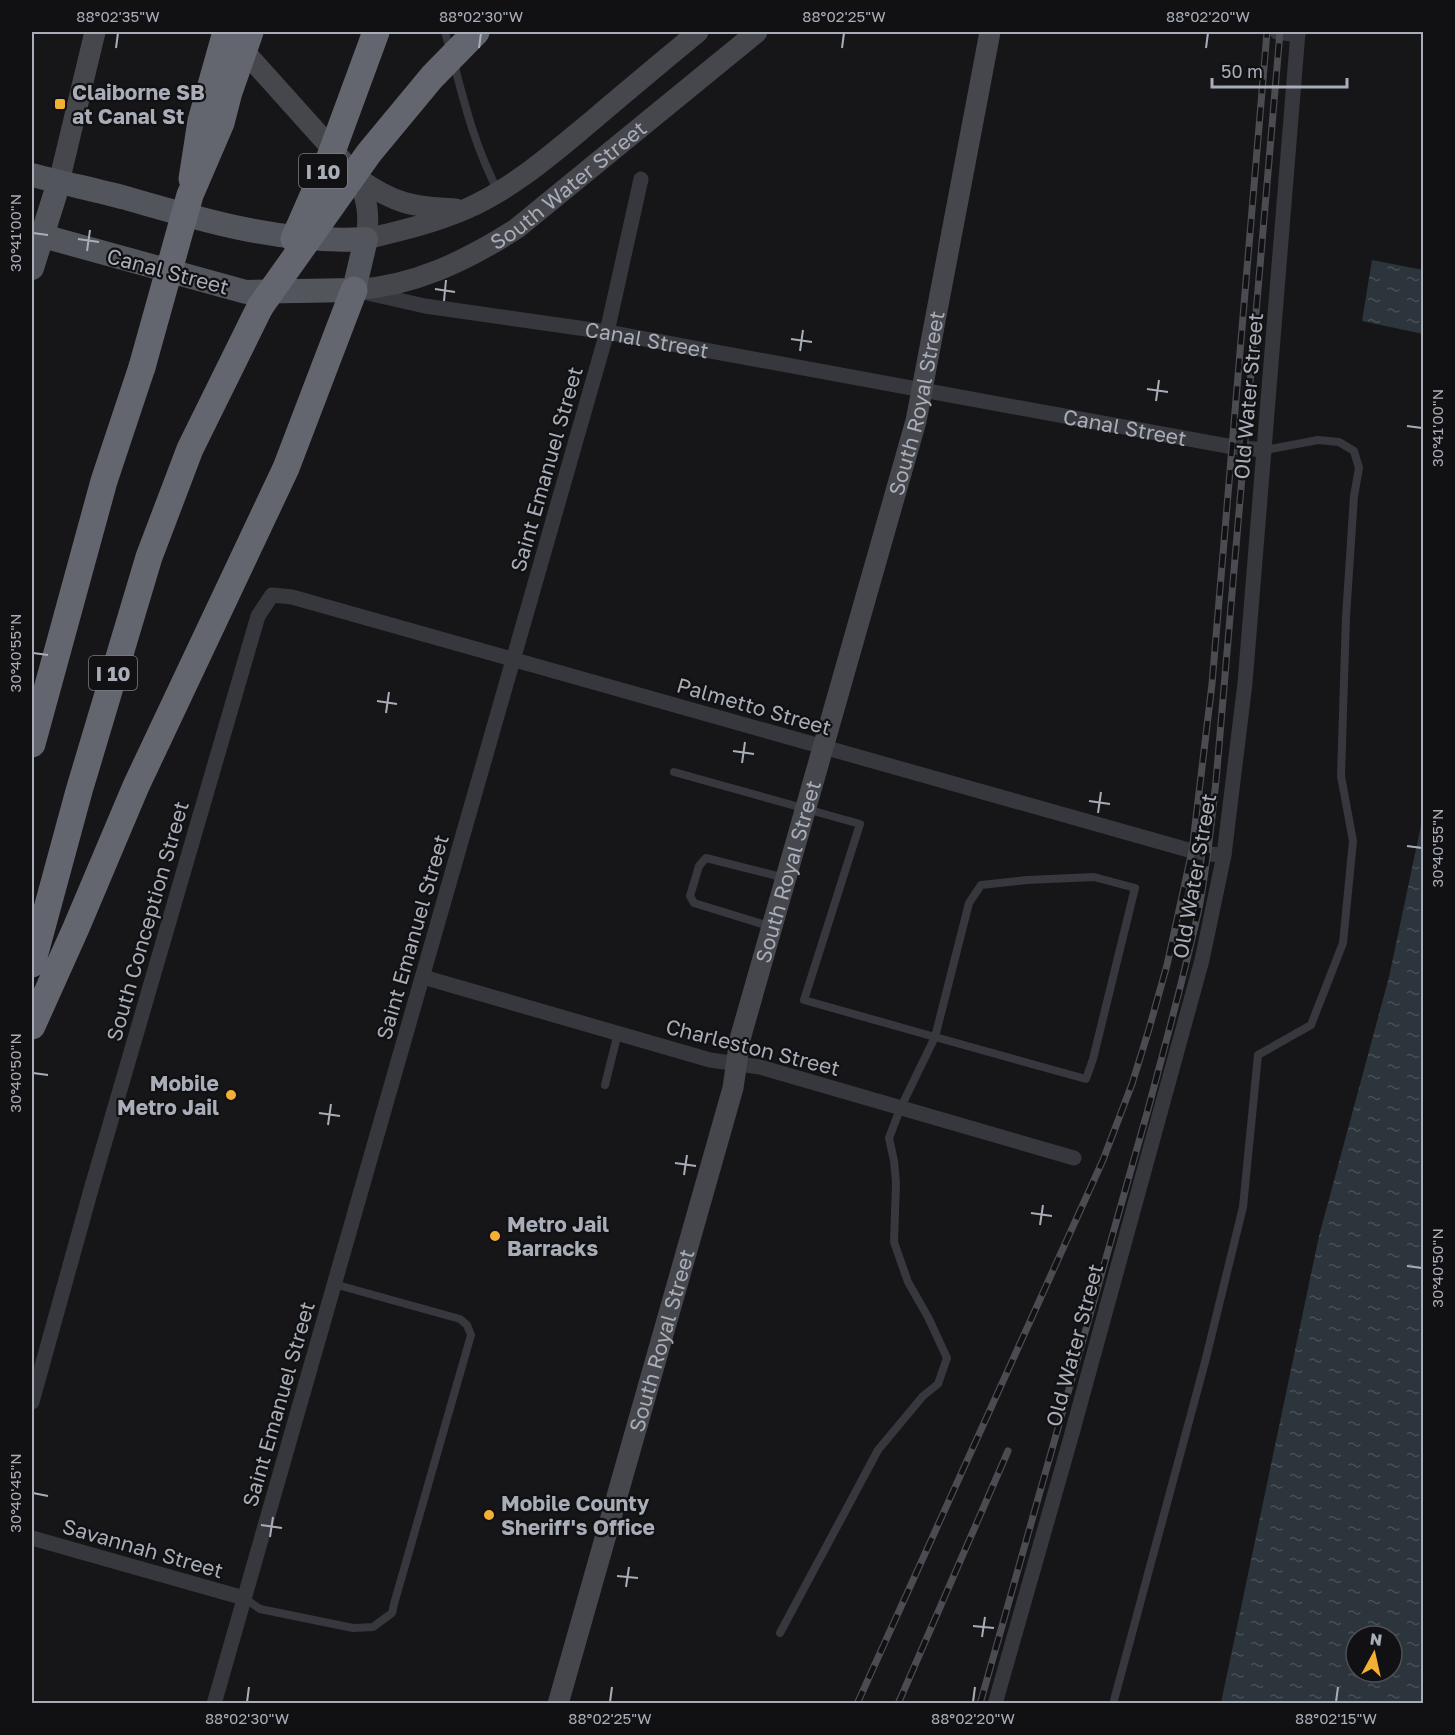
<svg xmlns="http://www.w3.org/2000/svg" width="1455" height="1735" font-family="'Golos Text',sans-serif">
<style>
.water{fill:url(#water-ripples);fill-rule:evenodd}
.lines{fill:none;stroke-linecap:round;stroke-linejoin:round}
.lane{stroke:#37383d;stroke-width:8}
.street{stroke:#37383d;stroke-width:15}
.secondary{stroke:#45474d;stroke-width:21}
.primary{stroke:#53555c;stroke-width:24}
.highway{stroke:#63666e;stroke-width:27}
.rail-casing{stroke:#4a4c52;stroke-width:7}
.rail{stroke:#111113;stroke-width:4.5;stroke-dasharray:14;stroke-linecap:butt}
.highway-bridge{stroke:#63666e;stroke-width:27}
.ticks{fill:none;stroke:#a8adb8;stroke-width:2}
.poi-dot{fill:#f2b134;stroke:#111113;stroke-width:2}
.labels{text-anchor:middle;dominant-baseline:central;stroke-width:4.5;stroke-linejoin:round;paint-order:stroke}
.shield{fill:#111113;stroke:#7b7e86;stroke-width:1.5}
.shield-label{font-size:20px;font-weight:bold;fill:#a8adb8}
.poi-label{font-size:21px;font-weight:bold;fill:#a8adb8;stroke:#111113;text-anchor:start}
.street-label{font-size:21px;fill:#a8adb8;stroke:#111113}
.neatline{fill:none;stroke:#a8adb8;stroke-width:2}
.ticks-label{font-size:15px;text-anchor:middle;fill:#a8adb8}
</style>
<defs>
<pattern id="water-ripples" width="26" height="14" patternUnits="userSpaceOnUse" patternTransform="scale(1.5)"><rect width="26" height="14" fill="#2c353c"/><path d="M2 4q2-2 4 0t4 0M15 11q2-2 4 0t4 0" fill="none" stroke="#485056"/></pattern>
</defs>
<rect width="100%" height="100%" fill="#161618"/>
<path class="water" d="M 1372,260 L 1423,270 L 1423,334 L 1362,321 Z
M 1423,816 L 1423,1703 L 1221,1703 L 1319,1236 L 1389,977 ZM 1356,1636 L 1392,1636 L 1392,1672 L 1356,1672 Z"/>
<g class="lines">
<path class="lane" d="M 445,32 L 450,50
M 454,64 C 466,109 476,149 498,191
M 674,772 L 860,824 L 804,1000 L 935,1037 L 900,1109 L 889,1138 L 894,1161 L 896,1183 L 894,1242 L 908,1282 L 928,1317 L 947,1358 L 938,1384 L 923,1396 L 878,1450 L 780,1633
M 1094,877 L 1135,888 L 1093,1059 L 1086,1079 L 935,1037 L 969,903 L 981,885 L 1027,880 Z
M 772,927 L 694,903 L 690,896 L 699,866 L 706,858 L 785,878
M 605,1085 L 618,1033
M 244,1598 L 260,1609 L 353,1628 L 373,1627 L 392,1613 L 394,1604 L 471,1335 L 467,1325 L 460,1319 L 334,1284
M 1113,1704 L 1205,1362 L 1243,1207 L 1258,1055 L 1311,1025 L 1343,943 L 1353,841 L 1341,776 L 1346,617 L 1354,496 L 1359,468 L 1354,451 L 1339,442 L 1318,440 L 1265,450"/>
<g class="street">
<path d="M 1277,32 L 1298,35"/>
<path id="s1" d="M 363,292 L 425,306 L 607,332 L 1233,447 L 1265,450"/>
<path d="M 423,977 L 710,1060 L 760,1067 L 1074,1158"/>
<path d="M 32,1402 L 92,1186 L 258,616 L 272,595 L 292,597 L 1192,851 L 1208,854 L 1224,855"/>
<path d="M 32,1538 L 244,1598"/>
<path d="M 214,1704 L 607,332 L 641,179"/>
<path d="M 995,1704 L 1071,1437 L 1202,960 L 1224,855 L 1245,683 L 1298,32"/>
</g>
<g class="secondary">
<path d="M 235,41 L 359,179 C 367,201 370,215 366,239 C 400,231 434,223 466,209 C 514,188 553,153 593,120 C 628,90 663,61 698,32"/>
<path d="M 359,179 C 395,204 413,207 456,209"/>
<path d="M 59,182 L 95,32"/>
<path id="s2" d="M 354,290 C 414,286 466,261 516,229 L 757,32"/>
<path id="s3" d="M 558,1704 L 733,1088 L 740,1039 L 916,421 L 990,32"/>
</g>
<path class="primary" d="M 32,175 C 63,183 95,190 126,198 C 205,221 283,244 366,239 L 354,290 L 246,292 L 32,233
M 32,268 L 59,182"/>
<path class="highway" d="M 192,179 L 201,121 L 226,32
M 32,744 L 104,481 L 142,367
M 32,964 L 79,791 L 149,557 L 190,449 L 260,307
M 32,1026 L 76,928 L 136,786 L 286,468 L 354,290"/>
<defs>
<path id="rail" d="M 857,1704 L 1103,1160 L 1132,1084 L 1149,1029 L 1167,965 L 1192,851 L 1212,684 L 1267,32
M 898,1704 L 1008,1451
M 980,1704 L 1147,1113 C 1165,1046 1183,980 1198,913 C 1207,869 1211,825 1216,781 L 1280,32"/>
</defs>
<use href="#rail" class="rail-casing"/>
<use href="#rail" class="rail"/>
<path class="highway-bridge" d="M 294,239 L 330,157 L 376,32
M 260,307 L 369,153 L 432,77 L 476,32
M 142,367 L 190,195 L 221,123 L 229,92 L 250,32"/>
</g>
<path class="ticks" d="M 116,48 L 118,33M 479,48 L 481,33M 842,48 L 844,33M 1206,48 L 1208,33M 33,233 L 48,235M 78,239 L 99,242M 87,251 L 90,230M 435,289 L 455,292M 444,301 L 446,280M 791,339 L 812,342M 800,351 L 803,330M 1147,389 L 1168,392M 1156,401 L 1159,380M 1407,426 L 1422,428M 33,653 L 48,655M 377,701 L 397,704M 386,713 L 389,692M 733,751 L 754,754M 742,763 L 745,742M 1089,801 L 1110,804M 1098,813 L 1101,792M 1407,846 L 1422,848M 33,1073 L 48,1075M 319,1113 L 340,1116M 328,1125 L 331,1104M 675,1163 L 696,1166M 684,1175 L 687,1155M 1031,1213 L 1052,1216M 1040,1225 L 1043,1205M 1407,1266 L 1422,1268M 33,1493 L 48,1496M 261,1525 L 282,1528M 270,1537 L 273,1517M 617,1576 L 638,1578M 626,1587 L 629,1567M 973,1626 L 994,1628M 982,1637 L 985,1617M 247,1702 L 249,1687M 610,1702 L 612,1687M 973,1702 L 975,1687M 1336,1702 L 1338,1687"/>
<g class="poi-dot">
<rect x="54" y="98" width="12" height="12" rx="3"/>
<circle cx="231" cy="1095" r="6"/>
<circle cx="495" cy="1236" r="6"/>
<circle cx="489" cy="1515" r="6"/>
</g>
<g class="labels">
<g class="shield">
<rect x="299" y="154" width="48" height="34" rx="4.5"/>
<rect x="89" y="656" width="48" height="34" rx="4.5"/>
</g>
<g class="shield-label">
<text x="323" y="171">I 10</text>
<text x="113" y="673">I 10</text>
</g>
<g class="poi-label">
<text x="72" y="92">Claiborne SB<tspan x="72" dy="24">at Canal St</tspan></text>
<text x="219" y="1083" text-anchor="end">Mobile<tspan x="219" dy="24">Metro Jail</tspan></text>
<text x="507" y="1224">Metro Jail<tspan x="507" dy="24">Barracks</tspan></text>
<text x="501" y="1503">Mobile County<tspan x="501" dy="24">Sheriff's Office</tspan></text>
</g>
<g class="street-label">
<text stroke="none"><textPath href="#s2" startOffset="243">South Water Street</textPath></text>
<text transform="translate(168 271) rotate(15)">Canal Street</text>
<text stroke="none"><textPath href="#s1" startOffset="288">Canal Street</textPath></text>
<text transform="translate(1248 396) rotate(-85)">Old Water Street</text>
<text stroke="none"><textPath href="#s3" startOffset="1350">South Royal Street</textPath></text>
<text stroke="none"><textPath href="#s1" startOffset="774">Canal Street</textPath></text>
<text transform="translate(546 469) rotate(-74)">Saint Emanuel Street</text>
<text transform="translate(754 706) rotate(16)">Palmetto Street</text>
<text stroke="none"><textPath href="#s3" startOffset="864">South Royal Street</textPath></text>
<text transform="translate(1194 876) rotate(-80)">Old Water Street</text>
<text transform="translate(147 921) rotate(-74)">South Conception Street</text>
<text transform="translate(412 937) rotate(-74)">Saint Emanuel Street</text>
<text transform="translate(753 1047) rotate(14)">Charleston Street</text>
<text stroke="none"><textPath href="#s3" startOffset="378">South Royal Street</textPath></text>
<text transform="translate(1074 1345) rotate(-75)">Old Water Street</text>
<text transform="translate(278 1404) rotate(-74)">Saint Emanuel Street</text>
<text transform="translate(143 1548) rotate(16)">Savannah Street</text>
</g>
</g>
<rect width="1455" height="1735" fill="none" stroke="#111113" stroke-width="66"/>
<g transform="translate(1374 1654) rotate(8)"><circle r="28" fill="#111113" stroke="#4d4f55" stroke-width="1.5"/>
<path d="M0-4.5L10 22L0 15L-10 22Z" fill="#f2b134"/>
<text y="-9" font-size="16" font-weight="bold" text-anchor="middle" fill="#a8adb8">N</text>
</g>
<path d="M1212 78v9h135v-9" fill="none" stroke="#a8adb8" stroke-width="3"/>
<text x="1221" y="78" font-size="18" fill="#a8adb8" stroke="#111113" stroke-width="4.5" paint-order="stroke">50 m</text>
<rect x="33" y="33" width="1389" height="1669" class="neatline"/>
<g class="ticks-label">
<text x="118" y="22">88°02'35"W</text>
<text x="481" y="22">88°02'30"W</text>
<text x="844" y="22">88°02'25"W</text>
<text x="1208" y="22">88°02'20"W</text>
<text transform="translate(16 233) rotate(-90)" y="5">30°41'00"N</text>
<text transform="translate(1438 428) rotate(-90)" y="5">30°41'00"N</text>
<text transform="translate(16 653) rotate(-90)" y="5">30°40'55"N</text>
<text transform="translate(1438 848) rotate(-90)" y="5">30°40'55"N</text>
<text transform="translate(16 1073) rotate(-90)" y="5">30°40'50"N</text>
<text transform="translate(1438 1268) rotate(-90)" y="5">30°40'50"N</text>
<text transform="translate(16 1493) rotate(-90)" y="5">30°40'45"N</text>
<text x="247" y="1724">88°02'30"W</text>
<text x="610" y="1724">88°02'25"W</text>
<text x="973" y="1724">88°02'20"W</text>
<text x="1336" y="1724">88°02'15"W</text>
</g>
</svg>
